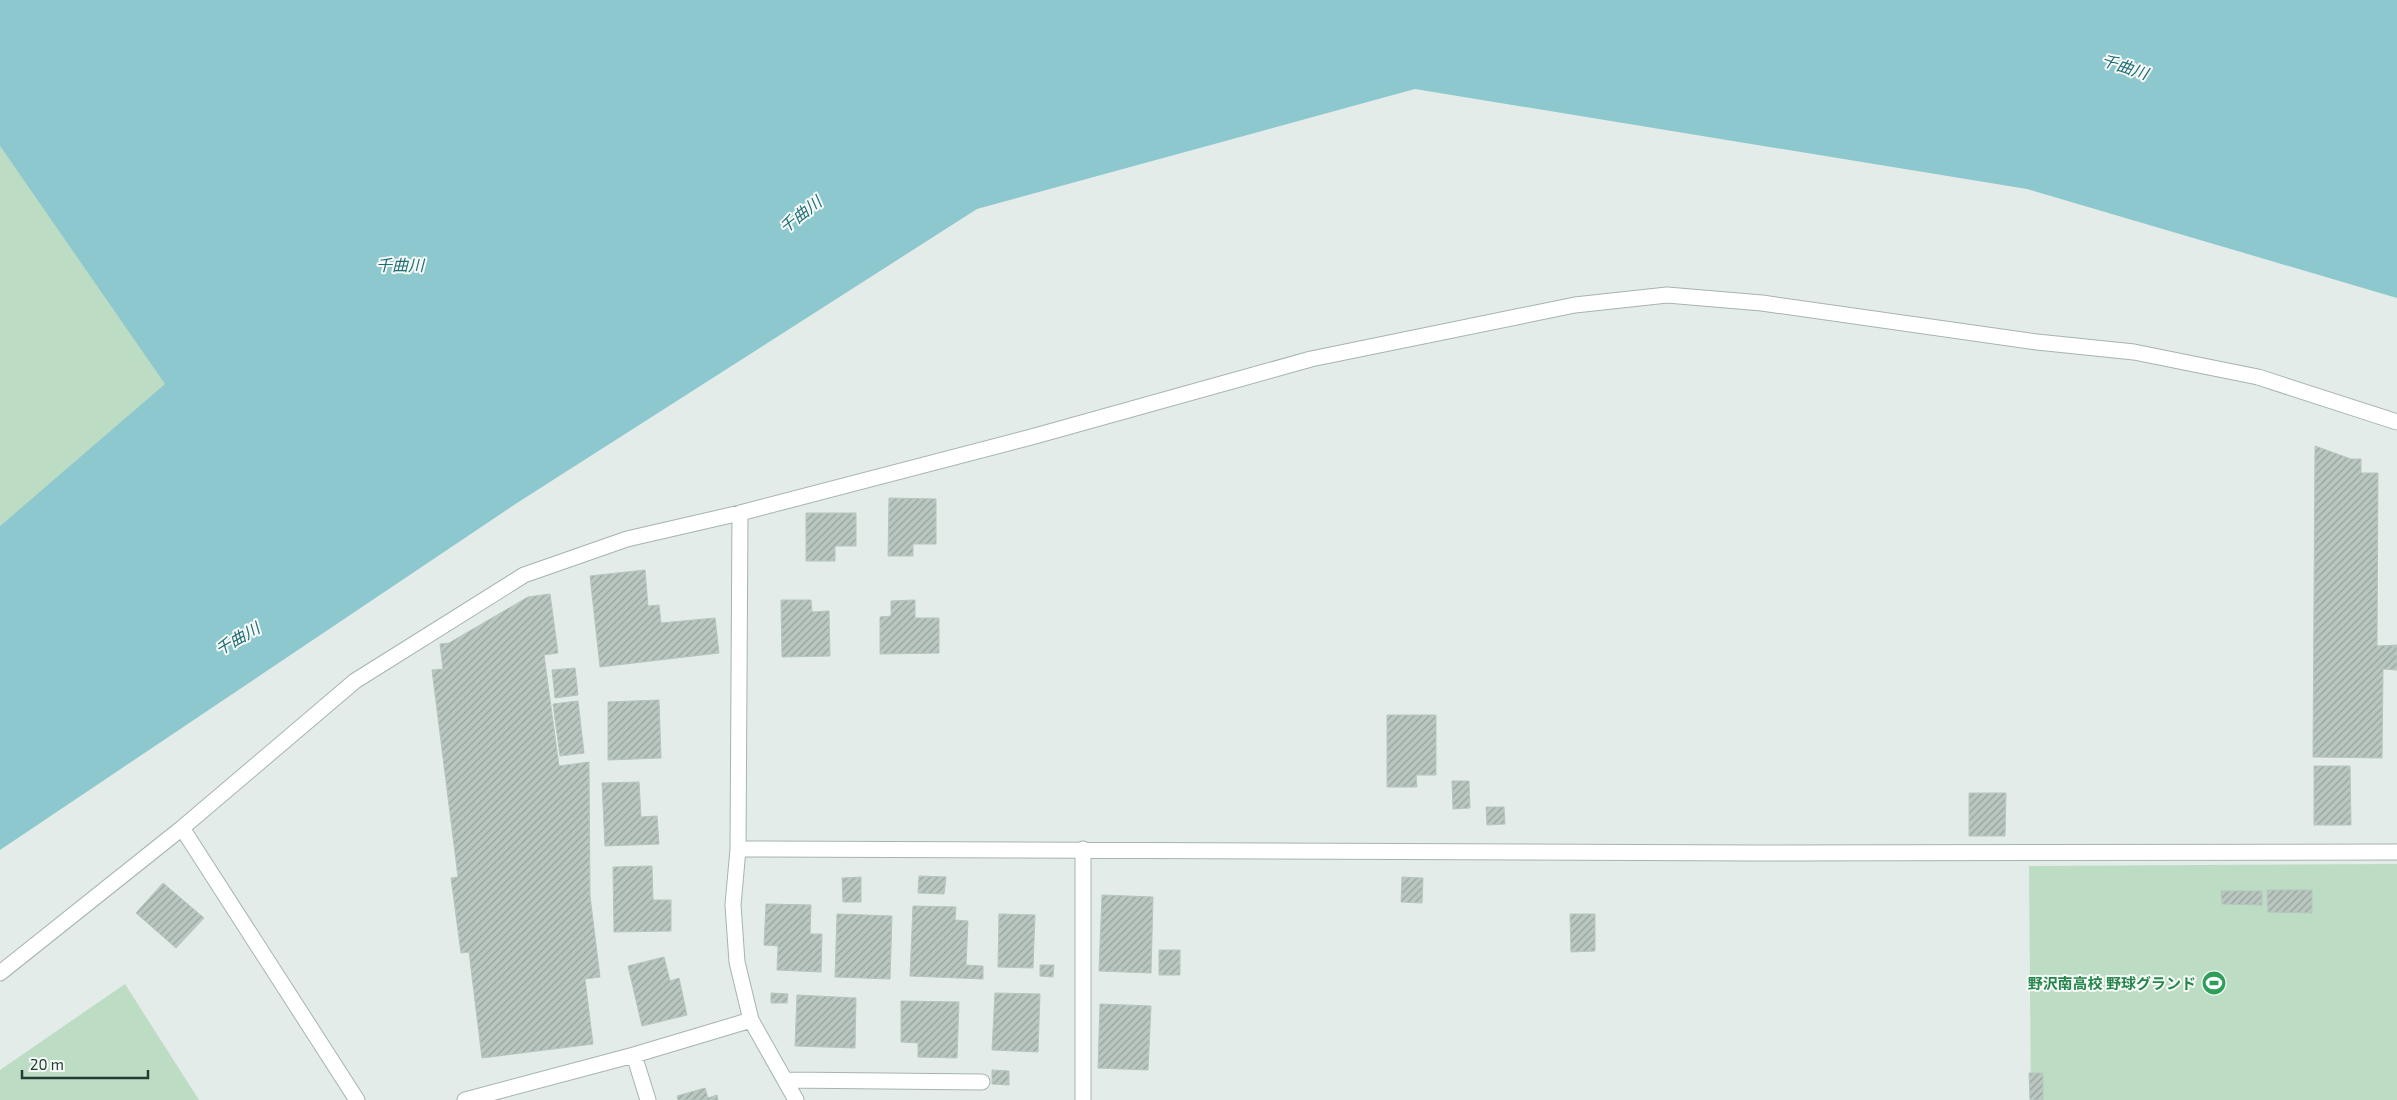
<svg xmlns="http://www.w3.org/2000/svg" width="2397" height="1100" font-family="'Exo 2','Noto Sans JP',sans-serif">
<style>
.grass{fill:#bddcc4}
.water{fill:#8ec8cf}
.building{fill:url(#building-hatch);stroke:#b6c6be}
.lines{fill:none;stroke-linecap:round;stroke-linejoin:round}
.minor-casing{stroke:#a6b4af;stroke-width:17}
.minor{stroke:#fff;stroke-width:15}
.labels{text-anchor:middle;dominant-baseline:central;stroke-width:4;stroke-linejoin:round;paint-order:stroke}
.leisure-label{font-size:15px;font-weight:bold;fill:#27864d;stroke:#f4f9f6;text-anchor:end}
.water-label{font-size:16px;font-style:italic;fill:#206d76;stroke:#f4f9f6}
</style>
<defs>
<pattern id="building-hatch" width="6" height="6" patternUnits="userSpaceOnUse" patternTransform="scale(1.25)"><rect width="6" height="6" fill="#b9c7c0"/><path d="M-1 1l2-2M0 6l6-6M5 7l2-2" fill="none" stroke="#96a39d"/></pattern>
</defs>
<rect width="100%" height="100%" fill="#e3ece8"/>
<path class="grass" d="M 0,146 L 166,384 L 0,526 Z
M 2397,864 L 2397,1100 L 2031,1100 L 2029,866 Z
M 125,984 L 199,1100 L 0,1100 L 0,1070 Z"/>
<path class="water" d="M 0,0 L 2397,0 L 2397,298 L 2027,189 L 1415,89 L 977,209 L 517,503 L 0,850 L 0,526 L 165,384 L 0,146 Z"/>
<path class="building" d="M 2315,446 L 2351,459 L 2361,459 L 2361,473 L 2378,473 L 2377,646 L 2397,645 L 2397,670 L 2383,669 L 2382,758 L 2313,757 Z
M 889,498 L 936,499 L 936,544 L 913,544 L 913,556 L 888,556 Z
M 806,513 L 856,513 L 856,546 L 835,546 L 835,561 L 806,561 Z
M 645,570 L 648,606 L 659,605 L 661,623 L 715,618 L 719,653 L 600,667 L 590,576 Z
M 550,594 L 558,653 L 544,655 L 559,766 L 589,762 L 590,896 L 600,977 L 585,979 L 593,1044 L 482,1058 L 469,952 L 461,953 L 451,878 L 458,877 L 432,670 L 443,669 L 440,644 L 449,643 L 528,597 Z
M 781,600 L 811,600 L 812,612 L 829,611 L 830,656 L 782,657 Z
M 915,600 L 915,618 L 939,618 L 939,653 L 880,654 L 880,617 L 891,616 L 891,601 Z
M 575,668 L 578,695 L 555,698 L 552,670 Z
M 659,700 L 661,758 L 608,760 L 608,702 Z
M 578,701 L 584,753 L 560,756 L 553,704 Z
M 1387,715 L 1436,715 L 1436,775 L 1416,775 L 1417,787 L 1387,787 Z
M 2314,766 L 2350,766 L 2351,825 L 2314,825 Z
M 1452,781 L 1469,781 L 1470,808 L 1453,809 Z
M 639,782 L 641,817 L 657,816 L 659,844 L 605,846 L 602,783 Z
M 1969,793 L 2006,793 L 2005,836 L 1969,836 Z
M 1486,807 L 1504,807 L 1505,824 L 1487,825 Z
M 652,866 L 653,900 L 671,900 L 671,931 L 614,932 L 613,867 Z
M 919,876 L 946,877 L 944,894 L 918,893 Z
M 861,877 L 861,902 L 843,902 L 842,878 Z
M 1402,877 L 1423,878 L 1422,903 L 1401,902 Z
M 163,883 L 204,918 L 176,948 L 136,913 Z
M 2267,890 L 2312,890 L 2312,913 L 2268,912 Z
M 2221,891 L 2262,891 L 2262,905 L 2222,904 Z
M 1102,895 L 1153,897 L 1151,973 L 1099,971 Z
M 766,904 L 811,905 L 810,934 L 822,934 L 821,972 L 777,970 L 778,946 L 764,945 Z
M 913,906 L 956,907 L 955,920 L 968,921 L 966,965 L 983,966 L 983,979 L 910,976 Z
M 837,914 L 892,916 L 890,979 L 835,977 Z
M 999,914 L 1035,915 L 1033,968 L 998,967 Z
M 1570,914 L 1595,914 L 1595,951 L 1571,952 Z
M 1159,950 L 1180,950 L 1180,975 L 1159,975 Z
M 664,957 L 670,981 L 679,978 L 687,1015 L 642,1026 L 628,966 Z
M 1040,965 L 1054,965 L 1053,977 L 1040,976 Z
M 771,993 L 788,994 L 787,1003 L 771,1003 Z
M 995,993 L 1040,994 L 1038,1052 L 992,1050 Z
M 797,995 L 856,998 L 855,1048 L 795,1046 Z
M 901,1001 L 959,1002 L 957,1058 L 918,1057 L 918,1043 L 901,1042 Z
M 1100,1004 L 1151,1006 L 1148,1070 L 1098,1068 Z
M 992,1070 L 1009,1071 L 1009,1085 L 992,1084 Z
M 2029,1073 L 2043,1073 L 2043,1100 L 2030,1100 Z
M 705,1088 L 708,1098 L 717,1095 L 718,1100 L 678,1100 L 677,1096 Z"/>
<g class="lines">
<defs>
<path id="minor" d="M 740,513 L 738,849 L 733,905 L 737,962 L 751,1020 L 796,1100
M 182,828 L 357,1100
M 738,849 L 1754,853 L 2397,852
M 0,973 L 182,828 L 355,681 L 524,575 L 627,539 L 740,513 L 1035,436 L 1311,359 L 1575,305 L 1667,295 L 1762,303 L 2037,342 L 2134,352 L 2258,377 L 2397,422
M 634,1055 L 648,1100
M 786,1080 L 982,1082
M 465,1100 L 634,1055 L 751,1020
M 1083,1100 L 1083,849"/>
</defs>
<use href="#minor" class="minor-casing"/>
<use href="#minor" class="minor"/>
</g>
<defs>
<symbol id="stadium-disc" viewBox="-11 -11 22 22"><circle r="9.5" fill="#2e9e5b" stroke="#f4f9f6"/><path d="M0-5a6.5 5 0 1 0 0 10a6.5 5 0 1 0 0-10ZM-3.5-1.8h7v3.6h-7Z" fill="#fff"/></symbol>
</defs>
<g fill-rule="evenodd">
<use href="#stadium-disc" x="2200" y="969" width="28" height="28"/>
</g>
<g class="labels">
<g class="leisure-label">
<text x="2196" y="983">野沢南高校 野球グランド</text>
</g>
<g class="water-label">
<text transform="translate(2125 66) rotate(18)">千曲川</text>
<text transform="translate(800 214) rotate(-38)">千曲川</text>
<text x="400" y="264">千曲川</text>
<text transform="translate(237 638) rotate(-30)">千曲川</text>
</g>
</g>
<path d="M22 1070v8h126v-8" fill="none" stroke="#233d35" stroke-width="2.5"/>
<text x="30" y="1070" font-size="15" fill="#233d35" stroke="#f4f9f6" stroke-width="4" paint-order="stroke">20 m</text>
</svg>
